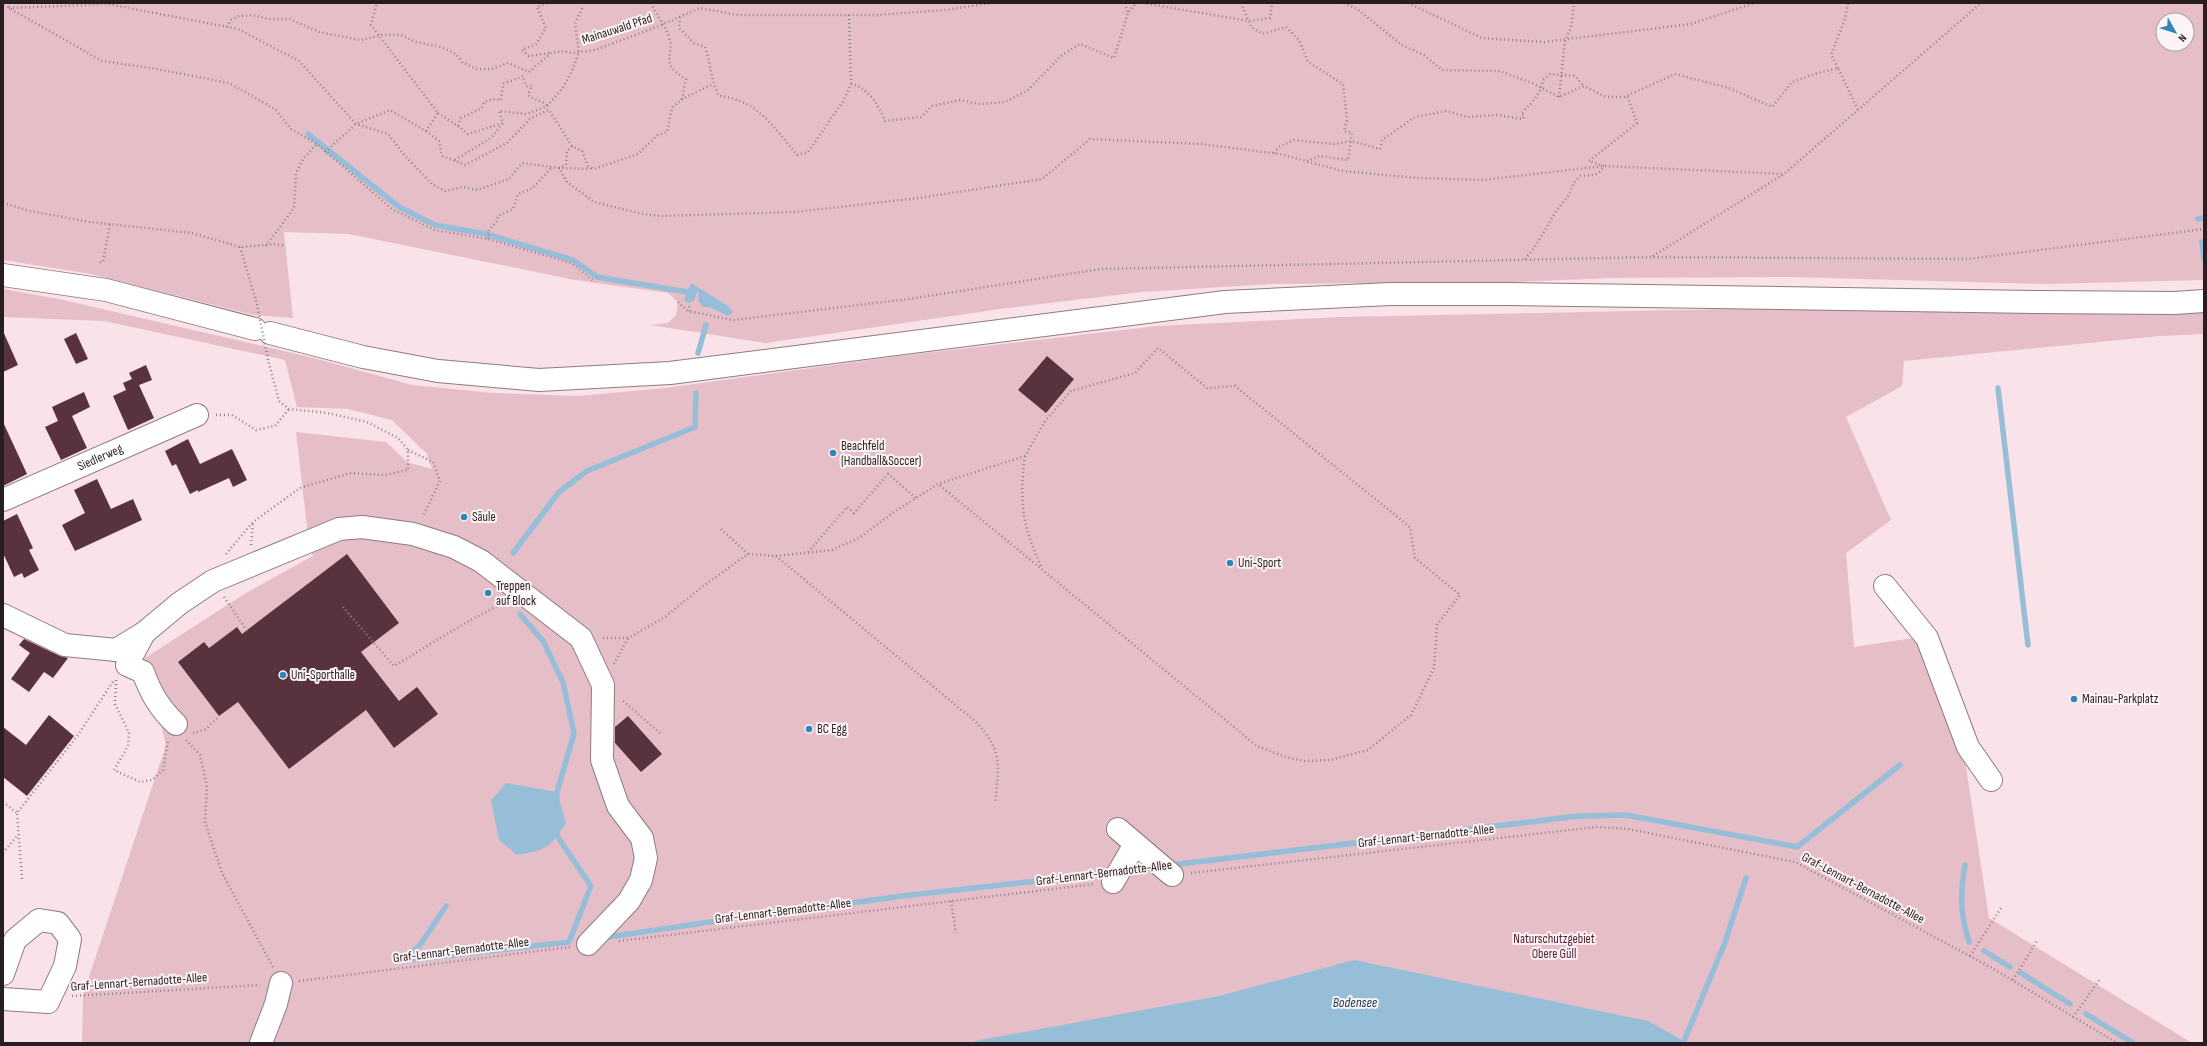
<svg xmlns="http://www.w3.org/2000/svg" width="2207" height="1046" font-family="'Sofia Sans Condensed',sans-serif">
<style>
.green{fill:#e6bec8;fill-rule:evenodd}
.water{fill:#97bed8}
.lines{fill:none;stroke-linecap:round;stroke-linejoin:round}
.stream{stroke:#97bed8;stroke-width:5.5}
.building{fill:#58333e}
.minor-casing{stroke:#8f7b80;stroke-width:24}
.major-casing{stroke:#8f7b80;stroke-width:24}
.path{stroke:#918286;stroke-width:2.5;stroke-dasharray:1 3;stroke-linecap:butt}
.minor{stroke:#fff;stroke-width:22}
.major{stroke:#fff;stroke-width:22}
.path-bridge{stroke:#918286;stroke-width:2.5;stroke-dasharray:1 3;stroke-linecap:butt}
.poi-dot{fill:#3385b6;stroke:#fdf4f6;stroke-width:1.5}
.labels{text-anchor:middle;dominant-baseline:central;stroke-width:4;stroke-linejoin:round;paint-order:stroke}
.street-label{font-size:13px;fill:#261e20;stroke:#fdf4f6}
.poi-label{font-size:13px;fill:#261e20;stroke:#fdf4f6;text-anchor:start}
.park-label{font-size:13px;fill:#521a2e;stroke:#fdf4f6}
.water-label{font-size:14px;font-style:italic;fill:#13435e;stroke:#fdf4f6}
</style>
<rect width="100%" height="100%" fill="#f9e2e8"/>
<path class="green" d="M 3,3 L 2204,3 L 2204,280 L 2046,284 L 1790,277 L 1614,278 L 1510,282 L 1272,284 L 1142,292 L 1000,309 L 766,343 L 650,325 L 668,323 L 676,315 L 678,302 L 668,293 L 575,280 L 349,234 L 284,232 L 293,318 L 254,315 L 91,274 L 3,260 ZM 2163,20 L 2187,20 L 2187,44 L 2163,44 Z
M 3,289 L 59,299 L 314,358 L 412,385 L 493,393 L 578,396 L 665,388 L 899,356 L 1157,326 L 1339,317 L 1783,308 L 2204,312 L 2204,334 L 2160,336 L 1904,361 L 1902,386 L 1846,417 L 1891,520 L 1846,553 L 1854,647 L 1920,637 L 1964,754 L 1989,918 L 2192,1043 L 82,1043 L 83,995 L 166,745 L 145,658 L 246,593 L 313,556 L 308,535 L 296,432 L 386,442 L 407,462 L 432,469 L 427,454 L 392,420 L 348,409 L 297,407 L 285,360 L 104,321 L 3,317 Z"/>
<path class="water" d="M 691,283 L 728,306 L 733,312 L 728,316 L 709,307 L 703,307 L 699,302 L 698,290 L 694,301 L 688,303 L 684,300 Z
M 506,783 L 557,792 L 566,823 C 550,848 546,850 517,855 L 499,840 L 491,801 Z
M 1354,960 L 1648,1021 L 1687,1043 L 972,1043 L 975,1041 L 1219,996 Z"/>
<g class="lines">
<path class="stream" d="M 308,134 L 399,207 L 435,225 L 486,234 L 573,260 L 597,277 L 687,292 L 694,290
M 2198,219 L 2204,218
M 2202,242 L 2204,259
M 698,353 L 706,325
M 1998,388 L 2028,645
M 513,553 L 559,492 L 587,471 L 695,427 L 696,393
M 520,614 L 543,641 L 563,682 L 574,734 L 557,792 L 557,799
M 1171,865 L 1579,816 L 1626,815 L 1797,847 L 1900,765
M 1965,865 C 1960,895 1960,913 1969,942
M 1128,871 L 1151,868
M 745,918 L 902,896 L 1108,873
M 608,937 L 724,920
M 1984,951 L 2010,967
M 400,961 L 569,942 L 591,886 L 557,836 L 557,829
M 401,961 L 420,945 L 446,906
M 2021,973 L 2070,1004
M 2086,1014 L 2133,1043
M 1684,1041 L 1724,945 L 1746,878"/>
</g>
<path class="building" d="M 3,331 L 18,365 L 3,372 Z
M 76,333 L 88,359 L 76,364 L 64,339 Z
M 1047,356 L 1074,379 L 1046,413 L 1018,390 Z
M 146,365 L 152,380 L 139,385 L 154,418 L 128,430 L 113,396 L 126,390 L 123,383 L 132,379 L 129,373 Z
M 84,392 L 90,407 L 72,416 L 87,448 L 61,460 L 45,427 L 58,421 L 52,407 Z
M 3,422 L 27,474 L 3,486 Z
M 188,439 L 200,464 L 232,449 L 247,480 L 233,487 L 229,478 L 198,492 L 198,490 L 190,494 L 176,464 L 172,466 L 165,451 Z
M 97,479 L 111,509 L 133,499 L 142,520 L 75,551 L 62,525 L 85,513 L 74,490 Z
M 17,514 L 33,548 L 29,550 L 39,570 L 24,578 L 22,573 L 14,577 L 3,553 L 3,521 Z
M 347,554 L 399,623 L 361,652 L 399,701 L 417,687 L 438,714 L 394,748 L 366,710 L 289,769 L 238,702 L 219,716 L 178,662 L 204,642 L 209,648 L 237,627 L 242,634 Z
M 24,639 L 60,656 L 68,658 L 53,678 L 44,672 L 29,692 L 11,679 L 30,653 L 19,645 Z
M 49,715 L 74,736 L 27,796 L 3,777 L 3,727 L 26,745 Z
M 628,716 L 662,754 L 641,772 L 615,743 L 615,727 Z"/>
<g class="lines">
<defs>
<g id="minor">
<path id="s1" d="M 3,500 L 197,415"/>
<path d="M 1885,586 L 1927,638 L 1968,747 L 1991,780"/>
<path d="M 3,615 L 65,645 L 116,650 L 144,633 L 127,665 L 143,672 C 151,694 160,709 176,724"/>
<path d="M 144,633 L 180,603 L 213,581 L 339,529 L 362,527 L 413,534 L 454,547 L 481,561 L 581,638 L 603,685 L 602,760 L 618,806 L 642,838 L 646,858 L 641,880 L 629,901 L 588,944"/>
<path d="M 1118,829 L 1172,875"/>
<path d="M 1113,882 L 1135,844"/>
<path d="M 3,974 L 15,940 L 39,920 L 58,923 L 70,939 L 65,966 L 48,1002 L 3,999"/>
<path d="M 261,1043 L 276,1004 L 281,983"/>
</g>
<path id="major" d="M 3,275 L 106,290 L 255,329
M 270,333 L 363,357 L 438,371 L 539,380 L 670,373 L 1225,302 L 1390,294 L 1512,294 L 2037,302 L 2174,303 L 2204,301"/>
</defs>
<use href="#minor" class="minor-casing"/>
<use href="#major" class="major-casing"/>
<path class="path" d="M 6,3 L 9,8 L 102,61 L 151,68 L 229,83 L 275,109 L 291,129 L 317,144 L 392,209 L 435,230 L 488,239 L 571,263 L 595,282
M 547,3 L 537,7 L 546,28 L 536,44 L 522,50 L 529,56 L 550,53
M 651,3 C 656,14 665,25 669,37 C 676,58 657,62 686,79 L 682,99 L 713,84
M 1125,3 L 1128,13 L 1136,3
M 1143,3 L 1249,21 L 1270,18 L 1272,3
M 1241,3 L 1251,27 L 1263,34 L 1286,27 L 1299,40 L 1308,62 L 1343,84 L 1347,120 L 1344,131 L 1352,133 L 1348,160 L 1319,156 L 1307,161
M 1344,3 L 1357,9 L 1402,45 L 1424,55 L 1442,70 L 1500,71 L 1532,83 L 1559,97 L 1584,86 L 1606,97 L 1624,97 L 1675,74 L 1729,88 L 1772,107 L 1792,82 L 1818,73 L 1838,68 L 1858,110
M 1408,3 L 1482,38 L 1544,42 L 1691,24 L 1754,3
M 9,8 L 108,4 L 238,29 L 299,61 L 356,124 L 388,134 L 406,157 L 432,184 L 445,191 L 463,187 L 477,190 L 509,179 L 522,163 L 559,168 L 567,182 L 594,202 L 643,214 L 661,216 L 795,212 L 919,198 L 1042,179 L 1090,139 L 1201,144 L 1280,154 L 1342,171 L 1418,178 L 1482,180 L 1604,166 L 1784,174
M 849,15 L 851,84
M 680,17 L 679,28 L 694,43 L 705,47 C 711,64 711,81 719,96 C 756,99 775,128 797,155 L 808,152 L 844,100 L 851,84 C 868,87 879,106 885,121 L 921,117 L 932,106 L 960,100 L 980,104 L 1005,102 L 1028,90 L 1062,55 L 1080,44 L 1114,58 L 1128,13
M 227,27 L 231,20 L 239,16 L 252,15 L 268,19 L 290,19 L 319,32 L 361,40 L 382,35 L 401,35 L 416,42 L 441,47 L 456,54 L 462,62 L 476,69 L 492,69 L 508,63 L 529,72 L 551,53 L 564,51 L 571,53 L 595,50 L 659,26 L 700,8 L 738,15 L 877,15 L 946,10 L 990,3
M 1838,68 L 1831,55 L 1845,19 L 1848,3
M 1559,97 L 1565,40 L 1571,28 L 1574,3
M 438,113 L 458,126 L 461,118 L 482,108 L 484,102 L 493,99 L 501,100 L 503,84 L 523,76 L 526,86 L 532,86 L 528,95 C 535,101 543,100 548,107
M 458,126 L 468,134 L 503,123
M 426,131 L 439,141 L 442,156 L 465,165 L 507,143 L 531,118 L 549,110 L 572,146 L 582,151 L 588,166 L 594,169 L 638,154 L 658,135 L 667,132 L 672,108 L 682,99
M 572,146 L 567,151 L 566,165 L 559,168 L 591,169
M 325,152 L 356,124 L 390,110 L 426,131 L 438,113 L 371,25 L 377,3
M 1274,153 L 1279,147 L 1294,140 L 1334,144 L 1351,141 L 1380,149 L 1382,140 L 1415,117 L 1446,111 L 1468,117 L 1497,115 L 1523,119 L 1524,115 L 1521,114 C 1530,104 1541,95 1543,80 L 1550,74 L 1575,76 L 1584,86
M 455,160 L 491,138 L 503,123 L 499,111 L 527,114 L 547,106 L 562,89 L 572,71 L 579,52 L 575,24 L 583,6
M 3,203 L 30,211 L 90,222 L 192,233 L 240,247 L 276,244 L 286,246
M 488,239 L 489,230 L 497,221 L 498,216 L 513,209 L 518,194 L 533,188 L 552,167
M 266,246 L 294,208 L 296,173 L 303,159 L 317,144
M 240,247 L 257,304
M 1653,256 L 1784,174 L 1981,3
M 1525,259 L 1535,247 L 1556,211 L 1569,195 L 1574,183 L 1580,176 C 1590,175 1599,177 1604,166 L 1589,161 L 1637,123 L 1627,95
M 100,262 L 103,262 L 110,224
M 678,302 L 688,311 L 733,320 L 909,299 L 1100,269 L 1652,257 L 1969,259 L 2204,229
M 688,311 L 690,305
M 216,415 L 232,415 L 256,430 L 275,426 L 289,409
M 408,450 L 433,462 L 440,481 L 423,516
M 1025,456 C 1019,502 1022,526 1042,568
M 721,529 L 748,554
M 251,545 L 253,522
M 808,552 L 847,507 L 854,513 L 888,474 L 916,498
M 226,554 L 253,522 L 300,488 L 351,473 L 385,475 L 408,470 L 408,450 L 398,438 L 367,422 L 327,413 L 289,409 L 279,401 L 268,360
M 776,556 L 976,722 C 1003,750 999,767 995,803
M 224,597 L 248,632
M 343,607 L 394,666 L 467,622 L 503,603
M 603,638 L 628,638 L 665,617 L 702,587 L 748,554 L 776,556 L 832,550 L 859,538 L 894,512 L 938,484 L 1025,456 L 1045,421 L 1071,391 L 1135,373 L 1158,348 L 1207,388 L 1235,386 L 1410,527 L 1415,558 L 1460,595 L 1437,625 L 1434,668 L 1411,715 L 1368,750 L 1330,760 L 1304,761 L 1286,757 L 1257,746 L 938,484
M 614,664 L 628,638
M 116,680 L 115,704 L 129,733 L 128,746 L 114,770 L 140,782 L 152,780 L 163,770 L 168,741
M 623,701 L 661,734
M 193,733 L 206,729 L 219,716
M 186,740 L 200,755 L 207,787 L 205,822 L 222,873 L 273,967
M 3,802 L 17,813
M 3,853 L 17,836
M 1191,873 L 1596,827 L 1628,829 L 1795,862 L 1992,968 L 2117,1043
M 22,879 L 17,813 L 78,735 L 114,680
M 951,901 L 956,933
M 619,941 L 1094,884
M 1970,956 L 2001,908
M 2013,980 L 2037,941
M 299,981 L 570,947
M 72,996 L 260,985
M 2073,1017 L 2100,979"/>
<use href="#minor" class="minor"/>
<use href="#major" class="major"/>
<path class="path-bridge" d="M 257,304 L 268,360"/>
</g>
<g class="poi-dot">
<circle cx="833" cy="453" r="4"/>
<circle cx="464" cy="517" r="4"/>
<circle cx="1230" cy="563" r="4"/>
<circle cx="488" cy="593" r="4"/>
<circle cx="283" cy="675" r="4"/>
<circle cx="2074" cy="699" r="4"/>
<circle cx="809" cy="729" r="4"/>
</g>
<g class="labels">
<g class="street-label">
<text transform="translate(617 29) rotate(-18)">Mainauwald Pfad</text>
<text stroke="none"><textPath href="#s1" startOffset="106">Siedlerweg</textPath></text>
<text transform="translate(1426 836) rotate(-6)">Graf-Lennart-Bernadotte-Allee</text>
<text transform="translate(1104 873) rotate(-7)">Graf-Lennart-Bernadotte-Allee</text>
<text transform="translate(1863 888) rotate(28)">Graf-Lennart-Bernadotte-Allee</text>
<text transform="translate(783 911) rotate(-7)">Graf-Lennart-Bernadotte-Allee</text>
<text transform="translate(461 950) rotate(-7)">Graf-Lennart-Bernadotte-Allee</text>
<text transform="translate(139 982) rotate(-4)">Graf-Lennart-Bernadotte-Allee</text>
</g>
<g class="poi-label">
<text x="841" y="446">Beachfeld<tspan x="841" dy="15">(Handball&amp;Soccer)</tspan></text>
<text x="472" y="517">Säule</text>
<text x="1238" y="563">Uni-Sport</text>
<text x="496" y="586">Treppen<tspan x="496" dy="15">auf Block</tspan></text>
<text x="291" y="675">Uni-Sporthalle</text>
<text x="2082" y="699">Mainau-Parkplatz</text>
<text x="817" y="729">BC Egg</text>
</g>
<g class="park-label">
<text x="1554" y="939">Naturschutzgebiet<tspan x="1554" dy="15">Obere Güll</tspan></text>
</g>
<g class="water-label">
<text x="1355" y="1002">Bodensee</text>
</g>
</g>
<rect width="2207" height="1046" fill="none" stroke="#261e20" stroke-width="8"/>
<g transform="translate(2175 32) rotate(129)"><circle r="19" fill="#fdf4f6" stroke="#a79ea0"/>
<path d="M0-3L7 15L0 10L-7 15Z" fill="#3385b6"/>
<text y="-6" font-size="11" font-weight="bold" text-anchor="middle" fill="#261e20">N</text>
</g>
</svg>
